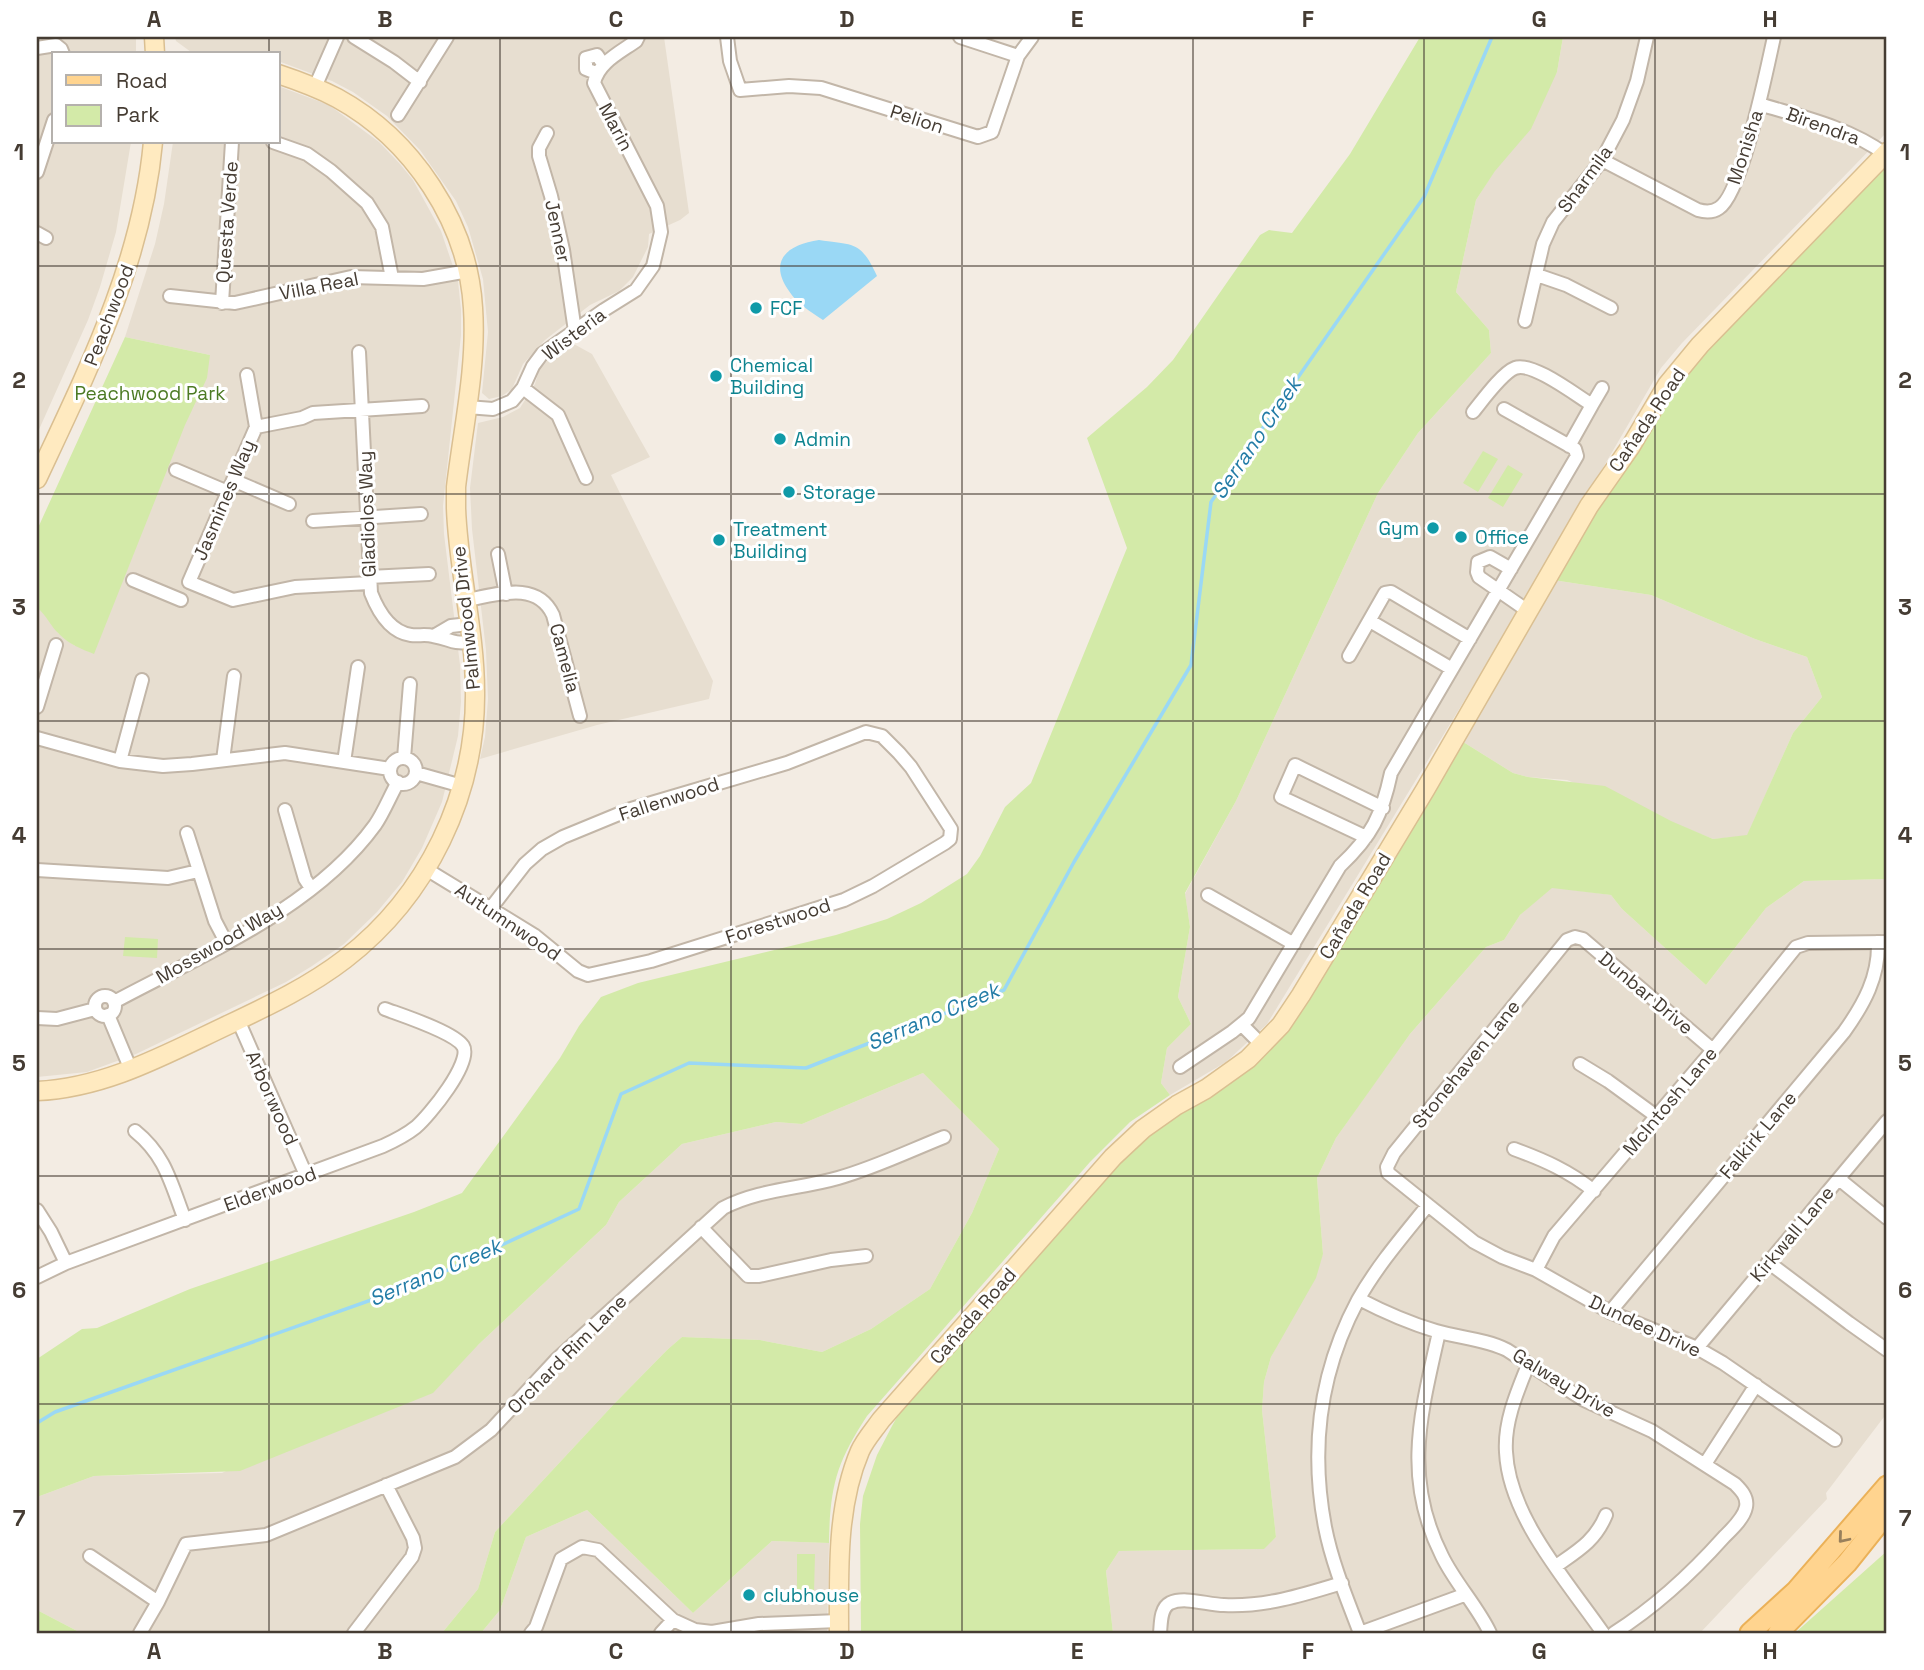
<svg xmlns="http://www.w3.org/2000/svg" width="1924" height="1670" font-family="'Space Grotesk',sans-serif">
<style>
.residential{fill:#e7ded0}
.green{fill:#d3eaa8}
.water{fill:#9ad8f5}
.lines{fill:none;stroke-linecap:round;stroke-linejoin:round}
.stream{stroke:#9ad8f5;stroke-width:3.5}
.street-casing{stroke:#c2b6a8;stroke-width:16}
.secondary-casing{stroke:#dabf91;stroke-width:21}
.primary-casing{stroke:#ebb158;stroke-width:23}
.street{stroke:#fff;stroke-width:12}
.secondary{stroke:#ffeac0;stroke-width:18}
.primary{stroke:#ffd48f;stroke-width:19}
.oneway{stroke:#99805c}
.grid{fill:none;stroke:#453c33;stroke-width:2;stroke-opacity:0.55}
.culture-dot{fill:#0f9aa8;stroke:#fff;stroke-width:2.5}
.labels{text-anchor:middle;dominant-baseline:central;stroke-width:6;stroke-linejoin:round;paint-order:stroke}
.street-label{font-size:19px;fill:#453c33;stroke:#fff}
.culture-label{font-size:19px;fill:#0d838f;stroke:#fff;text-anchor:start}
.park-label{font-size:19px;fill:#4c7a23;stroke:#fff}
.water-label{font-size:21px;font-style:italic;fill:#237ca6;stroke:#fff}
.neatline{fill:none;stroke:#453c33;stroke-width:2.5}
.grid-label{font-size:23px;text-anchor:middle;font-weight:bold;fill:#453c33}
</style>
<rect width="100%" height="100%" fill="#f3ece3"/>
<path class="residential" d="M 37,37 L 136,37 L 136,54 L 54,54 L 54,142 L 131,142 L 116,232 L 100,287 L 88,320 L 37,434 Z
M 175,37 L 664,37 L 689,213 L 680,220 L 649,234 L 648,247 L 633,277 L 619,291 L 590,305 L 545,340 L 523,364 L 512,389 L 502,396 L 489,399 L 482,393 L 488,332 L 483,279 L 468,227 L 456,201 L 420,150 L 387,116 L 353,92 L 332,81 L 278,61 L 278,54 L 191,52 L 176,41 Z
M 1563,37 L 1887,37 L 1887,132 L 1682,343 L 1661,368 L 1533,588 L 1267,1024 L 1226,1062 L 1170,1095 L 1161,1083 L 1167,1048 L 1191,1024 L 1178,997 L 1190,927 L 1185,894 L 1236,801 L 1378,493 L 1418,433 L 1491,353 L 1489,330 L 1456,292 L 1476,200 L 1557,72 Z
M 278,86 L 329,105 L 379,142 L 400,164 L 413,180 L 441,231 L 458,281 L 461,310 L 461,335 L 443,506 L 444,534 L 460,665 L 461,702 L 458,736 L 442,802 L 422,848 L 402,882 L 377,912 L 344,944 L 312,966 L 286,982 L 136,1054 L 87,1072 L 37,1077 L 37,608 L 44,613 L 58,633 L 75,646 L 210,355 L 125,337 L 155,244 L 164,204 L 173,142 L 278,142 Z
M 572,343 L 592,354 L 650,457 L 611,475 L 713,681 L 709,699 L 597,725 L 480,759 L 485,737 L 488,699 L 486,650 L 472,529 L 470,488 L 478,423 L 503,417 L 520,408 L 535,384 L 539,370 L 550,358 Z
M 1553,580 L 1651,595 L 1755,639 L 1807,657 L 1822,697 L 1793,733 L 1747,836 L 1713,839 L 1567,780 L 1528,777 L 1513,773 L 1460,740 Z
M 1887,879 L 1887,1413 L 1826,1493 L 1827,1499 L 1700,1633 L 1113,1633 L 1106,1571 L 1119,1551 L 1263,1549 L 1276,1537 L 1262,1410 L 1264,1382 L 1271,1357 L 1323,1254 L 1317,1178 L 1336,1138 L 1371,1088 L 1410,1034 L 1486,947 L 1504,940 L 1520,915 L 1552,887 L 1611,895 L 1622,909 L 1706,985 L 1766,908 L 1804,881 Z
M 923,1073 L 999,1149 L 972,1213 L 930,1289 L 871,1329 L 822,1352 L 760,1340 L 682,1337 L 667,1350 L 614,1404 L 495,1532 L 478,1589 L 442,1633 L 81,1633 L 37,1610 L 37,1497 L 94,1476 L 222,1473 L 478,1345 L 606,1225 L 619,1202 L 682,1144 L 776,1122 L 802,1124 Z
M 587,1510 L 693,1613 L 772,1541 L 829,1543 L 827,1633 L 481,1633 L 500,1610 L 526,1537 Z"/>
<path class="green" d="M 1420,37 L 1563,37 L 1557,72 L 1531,129 L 1495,171 L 1476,200 L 1456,292 L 1489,330 L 1491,353 L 1418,433 L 1378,493 L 1236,801 L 1185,893 L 1190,927 L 1178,997 L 1191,1024 L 1167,1048 L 1161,1083 L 1170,1095 L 1130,1122 L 1090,1162 L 867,1416 C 836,1463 830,1487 829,1543 L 772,1541 L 693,1613 L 587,1510 L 526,1537 L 500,1610 L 481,1633 L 442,1633 L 478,1589 L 495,1532 L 614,1404 L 667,1350 L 682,1337 L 760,1340 L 822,1352 L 871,1329 L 930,1289 L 972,1213 L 999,1149 L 923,1073 L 802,1124 L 776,1122 L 682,1144 L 619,1202 L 606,1225 L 478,1345 L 433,1393 L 240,1471 L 94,1476 L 37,1497 L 37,1359 L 82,1329 L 97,1328 L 190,1289 L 414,1212 L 462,1193 L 560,1058 L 579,1026 L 601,997 L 638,983 L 836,935 L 887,919 L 921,903 L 967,874 L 980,856 L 1005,807 L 1031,783 L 1127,548 L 1087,438 L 1147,387 L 1173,360 L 1260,235 L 1269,230 L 1292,233 L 1350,154 Z
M 1887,164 L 1887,879 L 1804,881 L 1766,908 L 1706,985 L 1622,909 L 1611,895 L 1552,888 L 1520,915 L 1504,940 L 1486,947 L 1410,1034 L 1336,1138 L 1317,1178 L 1323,1254 L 1316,1278 L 1271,1357 L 1264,1382 L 1262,1410 L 1276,1537 L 1264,1549 L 1119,1551 L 1106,1571 L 1113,1633 L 861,1633 L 860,1524 L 863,1496 L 877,1455 L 892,1426 L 905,1403 L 1133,1147 L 1167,1119 L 1245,1070 L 1460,740 L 1513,773 L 1528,777 L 1605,786 L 1671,821 L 1713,839 L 1747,835 L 1793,733 L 1822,697 L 1807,657 L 1755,639 L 1651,595 L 1553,580 L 1580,532 L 1679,380 L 1700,355 Z
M 125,337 L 210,355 L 207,378 L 185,425 L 94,654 C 81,649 69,644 59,634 C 50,626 47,615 37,608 L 37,530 Z
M 1483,451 L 1498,459 L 1478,492 L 1463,483 Z
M 1508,465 L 1523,474 L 1503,507 L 1488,498 Z
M 125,937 L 158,939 L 157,958 L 123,956 Z
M 1887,1551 L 1887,1633 L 1795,1633 Z
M 797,1554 L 815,1554 L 814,1593 L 797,1592 Z
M 37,1610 L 81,1633 L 37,1633 Z"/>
<path class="water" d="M 819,240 C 854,245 861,241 877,276 L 823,320 C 811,312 796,303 789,291 C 767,260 789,244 819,240 Z"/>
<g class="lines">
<path class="stream" d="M 37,1423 L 55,1412 L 422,1282 L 579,1209 L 621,1094 L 689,1063 L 806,1068 L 1004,990 L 1074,862 L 1191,665 L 1211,502 L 1424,197 L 1492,37"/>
<defs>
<path id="street" d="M 354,37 L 394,62 L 420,82
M 727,37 L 730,61 L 740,90 L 789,86 L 821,88 L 978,137 L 992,132 L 1018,56 L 1032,37
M 960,37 L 1018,56
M 37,48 L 56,45 L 61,49 L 63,54
M 596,73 L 586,69 L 586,58 L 597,55 L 603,64
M 315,87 L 337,37
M 1759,104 C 1802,117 1848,127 1885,154
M 398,115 L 447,37
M 547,133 L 539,148 L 539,156 L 551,196 L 563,250 L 575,331
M 273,142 L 307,154 L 331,171 L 367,203 L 382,227 L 392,278
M 1602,160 L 1698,210 C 1705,212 1712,213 1719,208 C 1742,194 1767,68 1774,37
M 37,172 L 54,120
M 37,233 L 46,238
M 1537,275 L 1566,285 L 1611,308
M 170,296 L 235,303 L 351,277 L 423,279 L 468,271
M 222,303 L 232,142
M 1525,321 L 1543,244 L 1553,222 L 1602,160 L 1623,120 L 1637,81 L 1647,37
M 359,352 L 371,593 C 378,611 390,632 411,635 C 418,636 426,634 433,636 C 452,639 449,644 471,642
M 247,375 L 256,427 L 189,582 L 233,600 L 295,587 L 369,583
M 523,388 L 558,415 L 586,478
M 1592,405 L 1602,388
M 467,407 L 493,409 L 512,401 L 523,388 L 533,366 L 542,354 L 604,310 L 636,290 L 653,266 L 661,232 L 657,206 L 594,83 C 598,63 619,53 636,41 L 638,37
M 1473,412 C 1482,401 1502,373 1515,368 C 1532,361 1577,396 1592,405 L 1569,446
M 256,427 L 302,418 L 313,413 L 422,406
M 176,470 L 228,492
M 233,480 L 289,504
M 313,521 L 421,514
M 498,554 L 506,594
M 1511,569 L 1490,557 L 1478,562 L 1477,572 L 1479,577 L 1528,611
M 369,577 L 429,574
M 133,580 L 181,600
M 466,600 C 496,595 537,580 553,615 L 580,716
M 1370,621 L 1452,669
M 434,636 L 451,626 L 469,624
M 1349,656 L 1385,593 L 1391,592 L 1470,639
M 37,707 L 56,645
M 37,738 L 120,761 L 163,766 L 192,764 L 285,753 L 390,769
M 404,758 L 410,684
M390 771a13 13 0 1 1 26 0a13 13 0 1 1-26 0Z
M 223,760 L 234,676
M 120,761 L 142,680
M 344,762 L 358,667
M 416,773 L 462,786
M 285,810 L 305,879 L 311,888
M 187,833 L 215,921 L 226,942
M 1366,837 L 1281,797 L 1295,765 L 1383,808
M 426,869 L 534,935 L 578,971 L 588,975 L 651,961 L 844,900 L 873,886 L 945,843 L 950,839 L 951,829 L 911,767 L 899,753 L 882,736 L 866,732 L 787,763 L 631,809 L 563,837 L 542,849 L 525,864 L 491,908
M 37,870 L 168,878 L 198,871
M 1208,895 L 1294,944
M95 1006a10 10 0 1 1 20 0a10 10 0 1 1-20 0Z
M 114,1002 C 203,954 314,909 375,825 C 384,812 390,796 398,782
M 108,1015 L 131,1070
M 37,1018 L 57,1019 L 95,1009
M 238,1020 L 306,1175
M 1242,1025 L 1262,1045
M 1713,1050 L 1583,939 L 1575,937 L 1567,940 L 1394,1153 L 1387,1167 L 1388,1173 L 1474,1242 L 1502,1257 L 1536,1270 L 1610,1312 L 1697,1348 L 1723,1363 L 1835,1440
M 1580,1064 L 1608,1081 L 1656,1116
M 1180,1067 L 1232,1032 L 1249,1018 L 1340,866 C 1372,836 1382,815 1391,773 L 1577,456 L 1575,449 L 1504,409
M 135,1131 C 166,1156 171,1184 185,1220
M 1514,1149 C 1544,1160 1569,1171 1594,1191
M 1839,1179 L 1887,1218
M 1428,1205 C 1403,1236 1377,1266 1358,1300 C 1320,1371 1310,1448 1325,1527 C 1332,1563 1347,1599 1360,1633 L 1464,1595
M 37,1210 L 51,1232 L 66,1263
M 701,1227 L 748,1276 L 759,1276 L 831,1260 L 866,1256
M 1768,1262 L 1849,1323 L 1887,1350
M 1536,1270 L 1554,1236 L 1713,1050 L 1796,947 L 1808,943 L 1887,942
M 37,1277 L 66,1263 L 383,1146 C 394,1141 406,1135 416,1127 C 429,1116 473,1062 463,1046 C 454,1032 401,1015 385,1009
M 1359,1299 C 1384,1312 1409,1323 1436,1331 C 1460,1338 1485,1339 1507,1350 L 1584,1400 L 1652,1431 L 1735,1484 C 1741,1490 1748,1497 1746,1507 C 1744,1518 1732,1529 1724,1537 C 1691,1574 1655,1607 1614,1633
M 1610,1312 L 1844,1032 C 1864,1004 1879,977 1878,942
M 1439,1332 C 1421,1413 1402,1477 1442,1556 C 1455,1583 1478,1607 1490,1633
M 1697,1348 L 1887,1121
M 1528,1365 C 1517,1392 1504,1422 1506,1452 C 1509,1517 1567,1581 1603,1633
M 1705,1464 L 1756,1385
M 90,1556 L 158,1602
M 1556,1566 C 1579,1550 1595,1541 1606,1515
M 140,1633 L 158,1602 L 186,1544 L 266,1535 L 455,1457 L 491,1430 L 556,1360 L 723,1208 C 759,1189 800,1189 838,1178 C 874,1168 909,1151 944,1137
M 354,1633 L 412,1557 L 415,1548 L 413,1538 L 386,1485
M 531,1633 L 536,1627 L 561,1559 L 582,1547 L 598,1550 L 673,1620 L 695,1630 L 712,1632 L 759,1624 L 839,1621
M 661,1633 L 673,1620
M 1160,1633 C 1161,1624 1160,1608 1170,1603 C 1185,1596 1208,1605 1224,1605 C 1265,1607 1303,1595 1342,1583"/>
<path id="secondary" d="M 154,37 L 155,54
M 37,479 C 88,370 142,263 153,142
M 37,1091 C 107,1088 168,1053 230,1024 C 270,1005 310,986 345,959 C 427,896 476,795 475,692 C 475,630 458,569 456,508 L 456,487 C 463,428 477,367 473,308 C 468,222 412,139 337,98 C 318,88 299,81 278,74
M 839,1633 C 839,1573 836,1507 860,1451 C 865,1440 874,1430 881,1420 L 1113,1157 L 1143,1129 L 1177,1105 L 1206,1089 L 1248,1059 L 1281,1025 L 1301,995 L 1425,790 L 1589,506 L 1631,446 L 1667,385 L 1700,345 L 1887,152"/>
<path id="primary" d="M 1750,1633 L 1796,1591 L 1887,1486
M 1778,1633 L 1847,1563 L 1887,1513"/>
</defs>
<use href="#street" class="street-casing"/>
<use href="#secondary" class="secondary-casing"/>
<use href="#primary" class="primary-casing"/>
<use href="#street" class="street"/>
<use href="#secondary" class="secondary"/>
<use href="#primary" class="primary"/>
</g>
<defs><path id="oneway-chevron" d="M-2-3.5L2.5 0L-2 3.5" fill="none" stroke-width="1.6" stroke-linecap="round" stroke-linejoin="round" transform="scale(1.75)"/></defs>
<use class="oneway" href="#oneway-chevron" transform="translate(1843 1538) rotate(130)"/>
<path class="grid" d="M 269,37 L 269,54M 500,37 L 500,1633M 731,37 L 731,1633M 962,37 L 962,1633M 1193,37 L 1193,1633M 1424,37 L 1424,1633M 1655,37 L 1655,1633M 269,142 L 269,1633M 37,266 L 1887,266M 37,494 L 1887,494M 37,721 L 1887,721M 37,949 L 1887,949M 37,1176 L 1887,1176M 37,1404 L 1887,1404"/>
<g class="culture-dot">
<circle cx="756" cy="308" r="7"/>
<circle cx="716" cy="376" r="7"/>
<circle cx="780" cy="439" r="7"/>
<circle cx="789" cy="492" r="7"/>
<circle cx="1433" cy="528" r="7"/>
<circle cx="1461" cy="537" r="7"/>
<circle cx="719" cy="540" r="7"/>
<circle cx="749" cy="1595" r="7"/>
</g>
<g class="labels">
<g class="street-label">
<text transform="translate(917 119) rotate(18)">Pelion</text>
<text transform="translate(1823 126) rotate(20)">Birendra</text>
<text transform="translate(616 127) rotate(62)">Marin</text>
<text transform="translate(1745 147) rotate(-72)">Monisha</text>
<text transform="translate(1585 179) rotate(-54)">Sharmila</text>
<text transform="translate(227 222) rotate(-86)">Questa Verde</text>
<text transform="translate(558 231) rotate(78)">Jenner</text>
<text transform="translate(319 286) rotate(-11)">Villa Real</text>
<text transform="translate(109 315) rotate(-69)">Peachwood</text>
<text transform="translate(574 334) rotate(-37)">Wisteria</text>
<text transform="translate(1647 420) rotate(-56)">Cañada Road</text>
<text transform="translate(224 500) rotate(-67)">Jasmines Way</text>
<text transform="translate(367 514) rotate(-92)">Gladiolos Way</text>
<text transform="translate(466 618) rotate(-96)">Palmwood Drive</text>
<text transform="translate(565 658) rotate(75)">Camelia</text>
<text transform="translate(669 799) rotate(-18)">Fallenwood</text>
<text transform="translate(1355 906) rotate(-59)">Cañada Road</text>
<text transform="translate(778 921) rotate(-18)">Forestwood</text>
<text transform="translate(508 922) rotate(34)">Autumnwood</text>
<text transform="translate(219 943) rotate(-30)">Mosswood Way</text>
<text transform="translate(1646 993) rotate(40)">Dunbar Drive</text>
<text transform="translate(1466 1064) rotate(-51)">Stonehaven Lane</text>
<text transform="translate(272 1098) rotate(66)">Arborwood</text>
<text transform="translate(1670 1101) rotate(-50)">McIntosh Lane</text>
<text transform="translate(1758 1135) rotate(-50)">Falkirk Lane</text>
<text transform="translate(270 1189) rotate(-20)">Elderwood</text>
<text transform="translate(1792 1234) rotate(-50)">Kirkwall Lane</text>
<text transform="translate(973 1316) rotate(-49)">Cañada Road</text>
<text transform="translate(1645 1326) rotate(25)">Dundee Drive</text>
<text transform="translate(567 1354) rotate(-45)">Orchard Rim Lane</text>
<text transform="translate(1564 1383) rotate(31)">Galway Drive</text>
</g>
<g class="culture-label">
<text x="770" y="308">FCF</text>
<text x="730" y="365">Chemical<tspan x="730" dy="22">Building</tspan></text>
<text x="794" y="439">Admin</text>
<text x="803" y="492">Storage</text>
<text x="1419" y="528" text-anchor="end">Gym</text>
<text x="733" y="529">Treatment<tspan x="733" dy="22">Building</tspan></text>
<text x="1475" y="537">Office</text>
<text x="763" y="1595">clubhouse</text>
</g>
<g class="park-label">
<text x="150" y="393">Peachwood Park</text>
</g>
<g class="water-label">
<text transform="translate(1256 438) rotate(-56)">Serrano Creek</text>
<text transform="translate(933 1016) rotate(-23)">Serrano Creek</text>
<text transform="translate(435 1272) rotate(-23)">Serrano Creek</text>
</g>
</g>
<rect width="1924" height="1670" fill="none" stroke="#ffffff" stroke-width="77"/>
<rect x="52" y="52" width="228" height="91" fill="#ffffff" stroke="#b5b1ad" stroke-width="2"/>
<rect x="66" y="75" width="35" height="10" fill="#ffd48f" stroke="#b5b1ad" stroke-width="2"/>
<text x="116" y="88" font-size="21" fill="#453c33">Road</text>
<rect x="66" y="105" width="35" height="21" fill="#d3eaa8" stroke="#b5b1ad" stroke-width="2"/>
<text x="116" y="122" font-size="21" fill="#453c33">Park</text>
<rect x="38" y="38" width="1847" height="1594" class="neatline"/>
<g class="grid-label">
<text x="154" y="27">A</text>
<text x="385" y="27">B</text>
<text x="616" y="27">C</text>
<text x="847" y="27">D</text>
<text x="1077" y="27">E</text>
<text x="1308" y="27">F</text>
<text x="1539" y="27">G</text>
<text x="1770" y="27">H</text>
<text x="19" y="160">1</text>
<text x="1905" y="160">1</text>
<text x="19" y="388">2</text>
<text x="1905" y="388">2</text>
<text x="19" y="615">3</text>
<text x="1905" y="615">3</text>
<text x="19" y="843">4</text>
<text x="1905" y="843">4</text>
<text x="19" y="1071">5</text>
<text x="1905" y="1071">5</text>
<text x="19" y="1298">6</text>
<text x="1905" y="1298">6</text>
<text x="19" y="1526">7</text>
<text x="1905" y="1526">7</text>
<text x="154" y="1659">A</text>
<text x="385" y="1659">B</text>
<text x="616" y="1659">C</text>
<text x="847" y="1659">D</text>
<text x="1077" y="1659">E</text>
<text x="1308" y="1659">F</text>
<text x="1539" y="1659">G</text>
<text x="1770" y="1659">H</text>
</g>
</svg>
